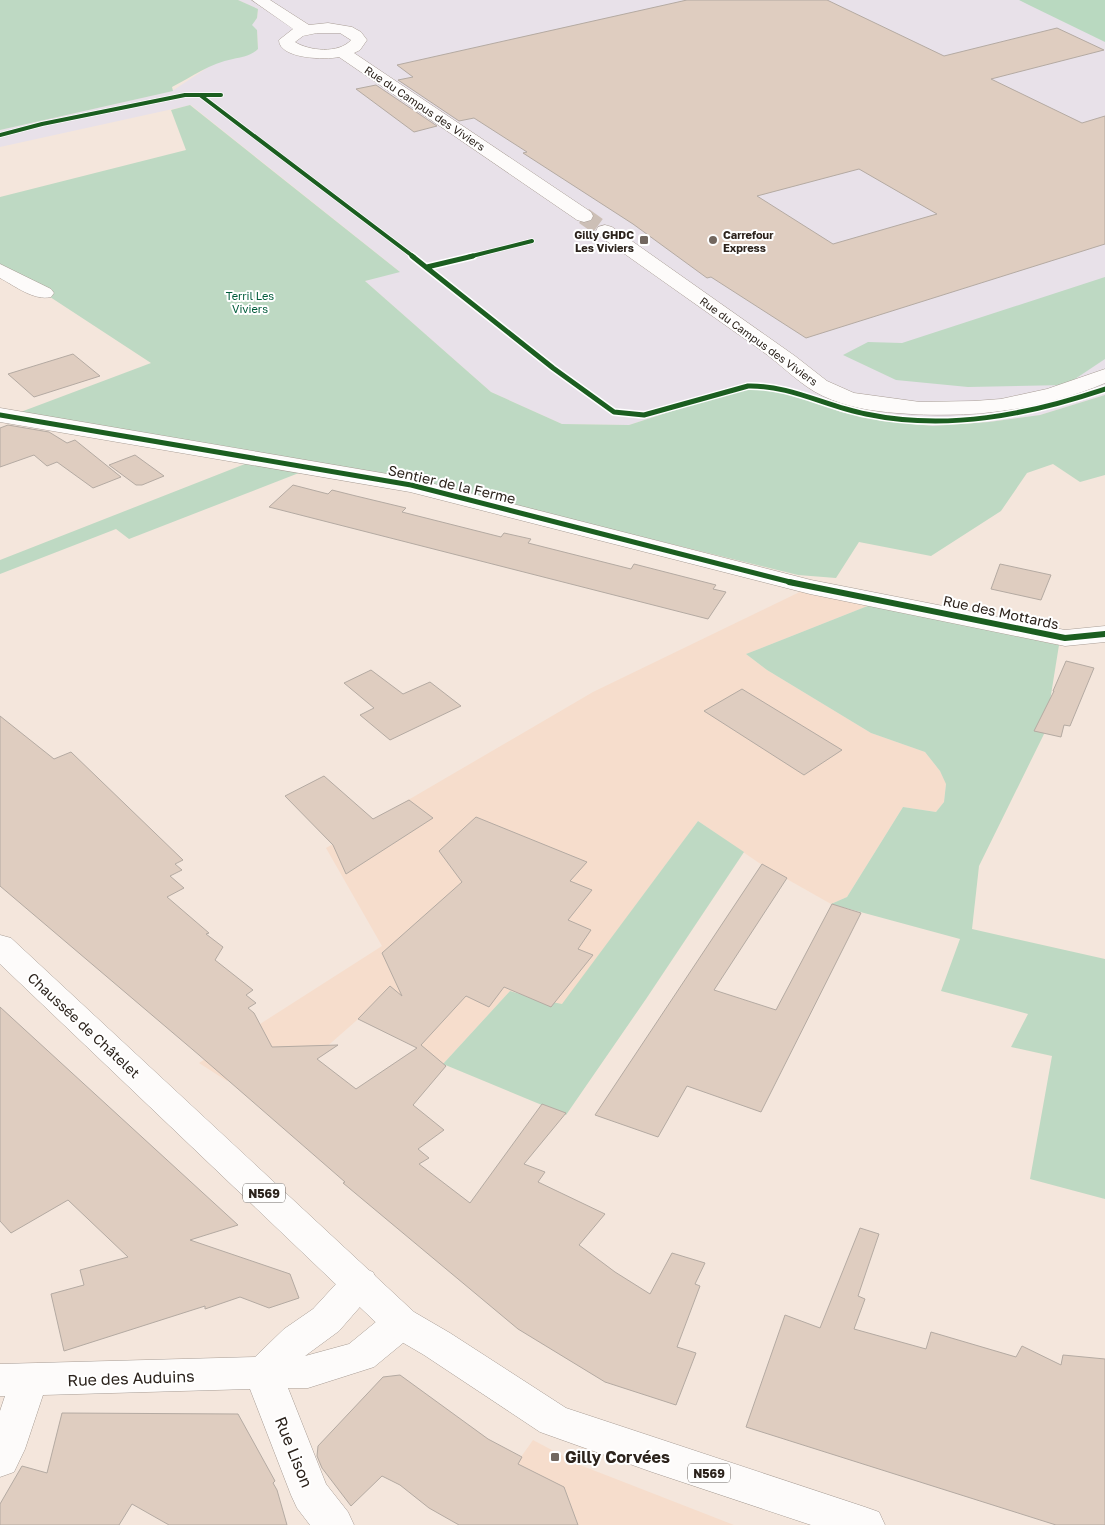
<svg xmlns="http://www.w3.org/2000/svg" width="1105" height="1525" font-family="'Golos Text',sans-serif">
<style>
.built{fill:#f6ddcc}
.medical{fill:#e8e1e9}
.green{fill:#bed9c3}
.forest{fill:#b9d9c0}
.building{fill:#dfcdc0;stroke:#b4aaa2;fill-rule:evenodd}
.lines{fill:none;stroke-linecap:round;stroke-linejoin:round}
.minor-tunnel{stroke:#ccbfb6;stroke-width:17;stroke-dasharray:17 9;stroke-linecap:butt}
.minor-casing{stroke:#a89d95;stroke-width:1}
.major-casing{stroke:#a89d95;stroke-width:1}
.minor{fill:#fdfbfa;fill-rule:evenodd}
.major{fill:#fdfbfa;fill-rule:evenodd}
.cycleway-far2-casing{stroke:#fff;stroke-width:5.5}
.cycleway-far1-casing{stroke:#fff;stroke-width:8}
.cycleway-casing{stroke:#fff;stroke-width:9}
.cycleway-far2{stroke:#1b5e20;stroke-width:4}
.cycleway-far1{stroke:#1b5e20;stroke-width:5}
.cycleway{stroke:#1b5e20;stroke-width:6}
.poi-dot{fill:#72675f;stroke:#fff;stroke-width:2}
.labels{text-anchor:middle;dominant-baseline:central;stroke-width:4;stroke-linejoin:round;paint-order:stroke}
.far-street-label{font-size:11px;fill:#2c231c;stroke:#fff}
.far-poi-label{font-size:11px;font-weight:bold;fill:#2c231c;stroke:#fff;text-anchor:end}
.far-park-label{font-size:11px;fill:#005b3a;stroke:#fff}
.shield{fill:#fff;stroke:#6b6560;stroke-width:1}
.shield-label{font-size:12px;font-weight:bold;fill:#2c231c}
.street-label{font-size:14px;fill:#2c231c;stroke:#fff}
.near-street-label{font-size:16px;fill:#2c231c;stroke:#fff}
.near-poi-label{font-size:16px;font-weight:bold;fill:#2c231c;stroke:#fff;text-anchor:start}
</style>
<rect width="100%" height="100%" fill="#f4e6dc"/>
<path class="built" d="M 810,587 L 870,605 L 746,654 L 767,670 L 871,733 L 925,752 L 940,771 L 946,783 L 944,802 L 936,812 L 903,807 L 847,897 L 831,904 L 762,865 L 698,821 L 562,1005 L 510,991 L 443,1064 L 365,1013 L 298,1072 L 273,1051 L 227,1081 L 199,1063 L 382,946 L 326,848 L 593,692 Z
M 533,1440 L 580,1465 L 734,1525 L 487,1525 L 521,1457 Z"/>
<path class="medical" d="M 238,0 L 1105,0 L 1105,395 L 1040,415 L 989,422 L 933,426 L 883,421 L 841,412 L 790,392 L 764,387 L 734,391 L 629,425 L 562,424 L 491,392 L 365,281 L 399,271 L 191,105 L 0,147 L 0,130 L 172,91 L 210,66 L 221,61 L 241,57 L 258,49 L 257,30 L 251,25 L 257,18 L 258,9 Z"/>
<path class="green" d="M 0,0 L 238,0 L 258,9 L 257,18 L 252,25 L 257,30 L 258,49 C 251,56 242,57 233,59 C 210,63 192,77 172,87 L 173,91 L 0,130 Z
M 190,105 L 400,272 L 365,281 L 491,392 L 562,424 L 629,425 L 734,391 L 764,387 L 790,392 L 841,412 L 883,421 L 933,426 L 989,422 L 1040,415 L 1105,395 L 1105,475 L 1080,482 L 1053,464 L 1027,473 L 1001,511 L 931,556 L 859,542 L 836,578 L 798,575 L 397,477 L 18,413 L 151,363 L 44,293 L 0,268 L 0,197 L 186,150 L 171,110 Z
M 1105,277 L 1105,359 L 1066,385 L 968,387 L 896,380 L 843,355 L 868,342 L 902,343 Z
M 250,462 L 304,471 L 129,539 L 116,529 L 0,574 L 0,560 Z
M 870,605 L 1059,645 L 1045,732 L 979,866 L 972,929 L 1105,959 L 1105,1199 L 1030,1179 L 1052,1056 L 1011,1047 L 1028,1014 L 941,991 L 960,939 L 831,904 L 847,897 L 903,807 L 936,812 L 944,802 L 946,784 L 940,771 L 925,752 L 871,733 L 767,670 L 746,654 Z
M 698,821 L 744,852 L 646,999 L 566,1115 L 443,1064 L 510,991 L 537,999 L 562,1004 Z"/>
<path class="forest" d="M 1019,0 L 1105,0 L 1105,42 L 1031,6 Z"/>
<path class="building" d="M 687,0 L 827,0 L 944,56 L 1057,28 L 1104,50 L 991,79 L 1082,123 L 1105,116 L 1105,244 L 806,338 L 711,277 L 707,278 L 633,224 L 523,153 L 527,152 L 474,118 L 459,121 L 398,80 L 413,77 L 397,65 ZM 859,169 L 937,214 L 833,244 L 757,196 Z
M 376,85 L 437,126 L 414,132 L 356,89 Z
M 73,354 L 100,376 L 34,397 L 8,374 Z
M 8,425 L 49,432 L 67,443 L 75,440 L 121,477 L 93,488 L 57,462 L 47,466 L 34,455 L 0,467 L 0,428 Z
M 135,455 L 164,476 L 142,485 L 136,485 L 109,465 Z
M 293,485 L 328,494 L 332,490 L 356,496 L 406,508 L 402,512 L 501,537 L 504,533 L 531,539 L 528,543 L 631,569 L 634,564 L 716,585 L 713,589 L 726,592 L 708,619 L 269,507 Z
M 1000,564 L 1051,575 L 1041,600 L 991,589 Z
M 1066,661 L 1094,668 L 1070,726 L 1064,725 L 1061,737 L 1034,731 L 1054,691 L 1053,691 Z
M 371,670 L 403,694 L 430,682 L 461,706 L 390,740 L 360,715 L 374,708 L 344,683 Z
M 742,689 L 842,750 L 804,775 L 704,711 Z
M 0,716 L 54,759 L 71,752 L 183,860 L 175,864 L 182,870 L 170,876 L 184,888 L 167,897 L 209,933 L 206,934 L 223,947 L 215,960 L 253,990 L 246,995 L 256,1003 L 248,1008 L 254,1013 L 272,1047 L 338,1045 L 317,1059 L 356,1089 L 417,1048 L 358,1019 L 390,986 L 402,996 L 382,953 L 462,882 L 439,851 L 476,817 L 587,862 L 570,881 L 592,890 L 568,920 L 591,930 L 578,949 L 593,955 L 551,1007 L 504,987 L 489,1007 L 466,996 L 421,1045 L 446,1066 L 413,1105 L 444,1130 L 418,1149 L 429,1158 L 419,1164 L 470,1203 L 542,1104 L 566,1113 L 524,1164 L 545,1172 L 538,1182 L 605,1214 L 579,1245 L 615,1272 L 650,1294 L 672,1253 L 705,1263 L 695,1284 L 700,1286 L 677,1347 L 696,1353 L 676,1405 L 605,1382 L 518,1329 L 343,1183 L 345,1182 L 199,1055 L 0,886 Z
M 324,776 L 373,819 L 409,800 L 433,818 L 346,874 L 333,845 L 285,796 Z
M 762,864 L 787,878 L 714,990 L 776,1010 L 832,904 L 861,913 L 761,1112 L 687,1086 L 658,1137 L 595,1115 Z
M 0,1007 L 238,1225 L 190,1240 L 290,1274 L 299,1298 L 269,1308 L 240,1297 L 205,1309 L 205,1306 L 64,1351 L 51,1294 L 84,1285 L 80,1270 L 128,1257 L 68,1200 L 11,1233 L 0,1221 Z
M 860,1228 L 879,1234 L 858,1296 L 865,1299 L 854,1329 L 926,1349 L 931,1332 L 1016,1357 L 1022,1346 L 1061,1365 L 1063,1355 L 1105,1359 L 1105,1525 L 1056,1525 L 746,1427 L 785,1315 L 820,1328 Z
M 400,1375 L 488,1439 L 522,1457 L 518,1464 L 564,1487 L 578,1525 L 459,1525 L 429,1508 L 400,1485 L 382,1476 L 351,1506 L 322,1468 L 317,1456 L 318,1446 L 383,1377 Z
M 62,1413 L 238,1414 L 275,1481 L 273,1483 L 277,1490 L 287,1525 L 169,1525 L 132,1504 L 119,1525 L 0,1525 L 0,1504 L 22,1466 L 47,1473 Z"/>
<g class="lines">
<path class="minor-tunnel" d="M 584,216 L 605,231"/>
<defs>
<path id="minor" d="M 252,0 L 270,0 L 309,25 L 328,23 L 352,27 L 361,32 L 367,40 L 360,50 L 354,53 L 591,212 L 593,216 L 591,220 L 584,222 L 577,220 L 339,57 C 326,60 279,59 279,40 L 293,29 ZM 317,33 L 340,33 L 351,40 C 339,54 309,51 295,42 L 303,36 Z
M 605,225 L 612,227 L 795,356 L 827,381 L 854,393 L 920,402 L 974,401 L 1001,399 L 1047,389 L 1105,369 L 1105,383 C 1039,411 968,419 897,413 C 872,411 846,407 823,396 C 801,386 783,366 762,351 C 708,313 653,274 598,235 L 596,231 L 598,227 Z
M 0,264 L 51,289 L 54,293 L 51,297 C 34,301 15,286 0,278 Z
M 0,408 L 411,478 L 811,580 L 1065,630 L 1105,626 L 1105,642 L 1065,646 L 810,594 L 410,492 L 0,422 Z
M 360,1267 L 373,1272 L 378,1282 L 373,1292 L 339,1331 L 305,1356 L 349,1344 L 388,1312 L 401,1308 L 414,1312 L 419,1323 L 414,1334 L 374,1367 L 308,1388 L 288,1388 L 326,1484 L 348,1512 L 354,1525 L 310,1525 L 297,1508 L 291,1495 L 250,1389 L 43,1395 L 25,1449 L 14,1472 L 0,1477 L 0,1411 L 5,1396 L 0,1396 L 0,1364 L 255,1357 L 284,1329 L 313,1309 L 347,1272 Z"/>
<path id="major" d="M 0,935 L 11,938 L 414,1312 L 450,1333 L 566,1408 L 865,1507 L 879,1512 L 885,1525 L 811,1525 L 652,1472 L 540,1432 L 424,1355 L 388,1334 L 0,964 Z"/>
</defs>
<use href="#minor" class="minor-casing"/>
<use href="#major" class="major-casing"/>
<use href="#minor" class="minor"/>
<use href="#major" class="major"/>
<defs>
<path id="cycleway-far2" d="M 200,95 L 414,257
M 0,135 L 42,124 L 185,95 L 221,95
M 468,257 L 532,241"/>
<path id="cycleway-far1" d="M 412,256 L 553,368 L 614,412 L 644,415 L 748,386 C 790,385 825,406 866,414 C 947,431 1027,415 1105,389
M 427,267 L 473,256
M 0,415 L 411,485 L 794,583"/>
<path id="cycleway" d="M 789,582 L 1065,638 L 1105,634"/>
</defs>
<use href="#cycleway-far2" class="cycleway-far2-casing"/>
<use href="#cycleway-far1" class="cycleway-far1-casing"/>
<use href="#cycleway" class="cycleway-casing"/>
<use href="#cycleway-far2" class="cycleway-far2"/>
<use href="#cycleway-far1" class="cycleway-far1"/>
<use href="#cycleway" class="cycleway"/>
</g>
<g class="poi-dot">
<rect x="639" y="235" width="10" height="10" rx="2.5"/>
<circle cx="713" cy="240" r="5"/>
<rect x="550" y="1452" width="10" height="10" rx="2.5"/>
</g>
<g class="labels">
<g class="far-street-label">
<text transform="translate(425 108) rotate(34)">Rue du Campus des Viviers</text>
<text transform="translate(759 341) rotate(36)">Rue du Campus des Viviers</text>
</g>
<g class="far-poi-label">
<text x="634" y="234">Gilly GHDC<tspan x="634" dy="13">Les Viviers</tspan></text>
<text x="723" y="234" text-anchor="start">Carrefour<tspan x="723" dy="13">Express</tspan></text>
</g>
<g class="far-park-label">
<text x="250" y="295">Terril Les<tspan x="250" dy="13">Viviers</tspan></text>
</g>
<g class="shield">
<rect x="243" y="1183.5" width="42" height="19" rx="4"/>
<rect x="688" y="1463.5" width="42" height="19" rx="4"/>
</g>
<g class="shield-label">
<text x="264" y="1193">N569</text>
<text x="709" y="1473">N569</text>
</g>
<g class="street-label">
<text transform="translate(452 484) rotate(13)">Sentier de la Ferme</text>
<text transform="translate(1001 612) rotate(12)">Rue des Mottards</text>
<text transform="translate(84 1025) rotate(43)">Chaussée de Châtelet</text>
</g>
<g class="near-street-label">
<text transform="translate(131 1378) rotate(-2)">Rue des Auduins</text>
<text transform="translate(294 1452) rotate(68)">Rue Lison</text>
</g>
<g class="near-poi-label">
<text x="565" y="1457">Gilly Corvées</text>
</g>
</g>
</svg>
